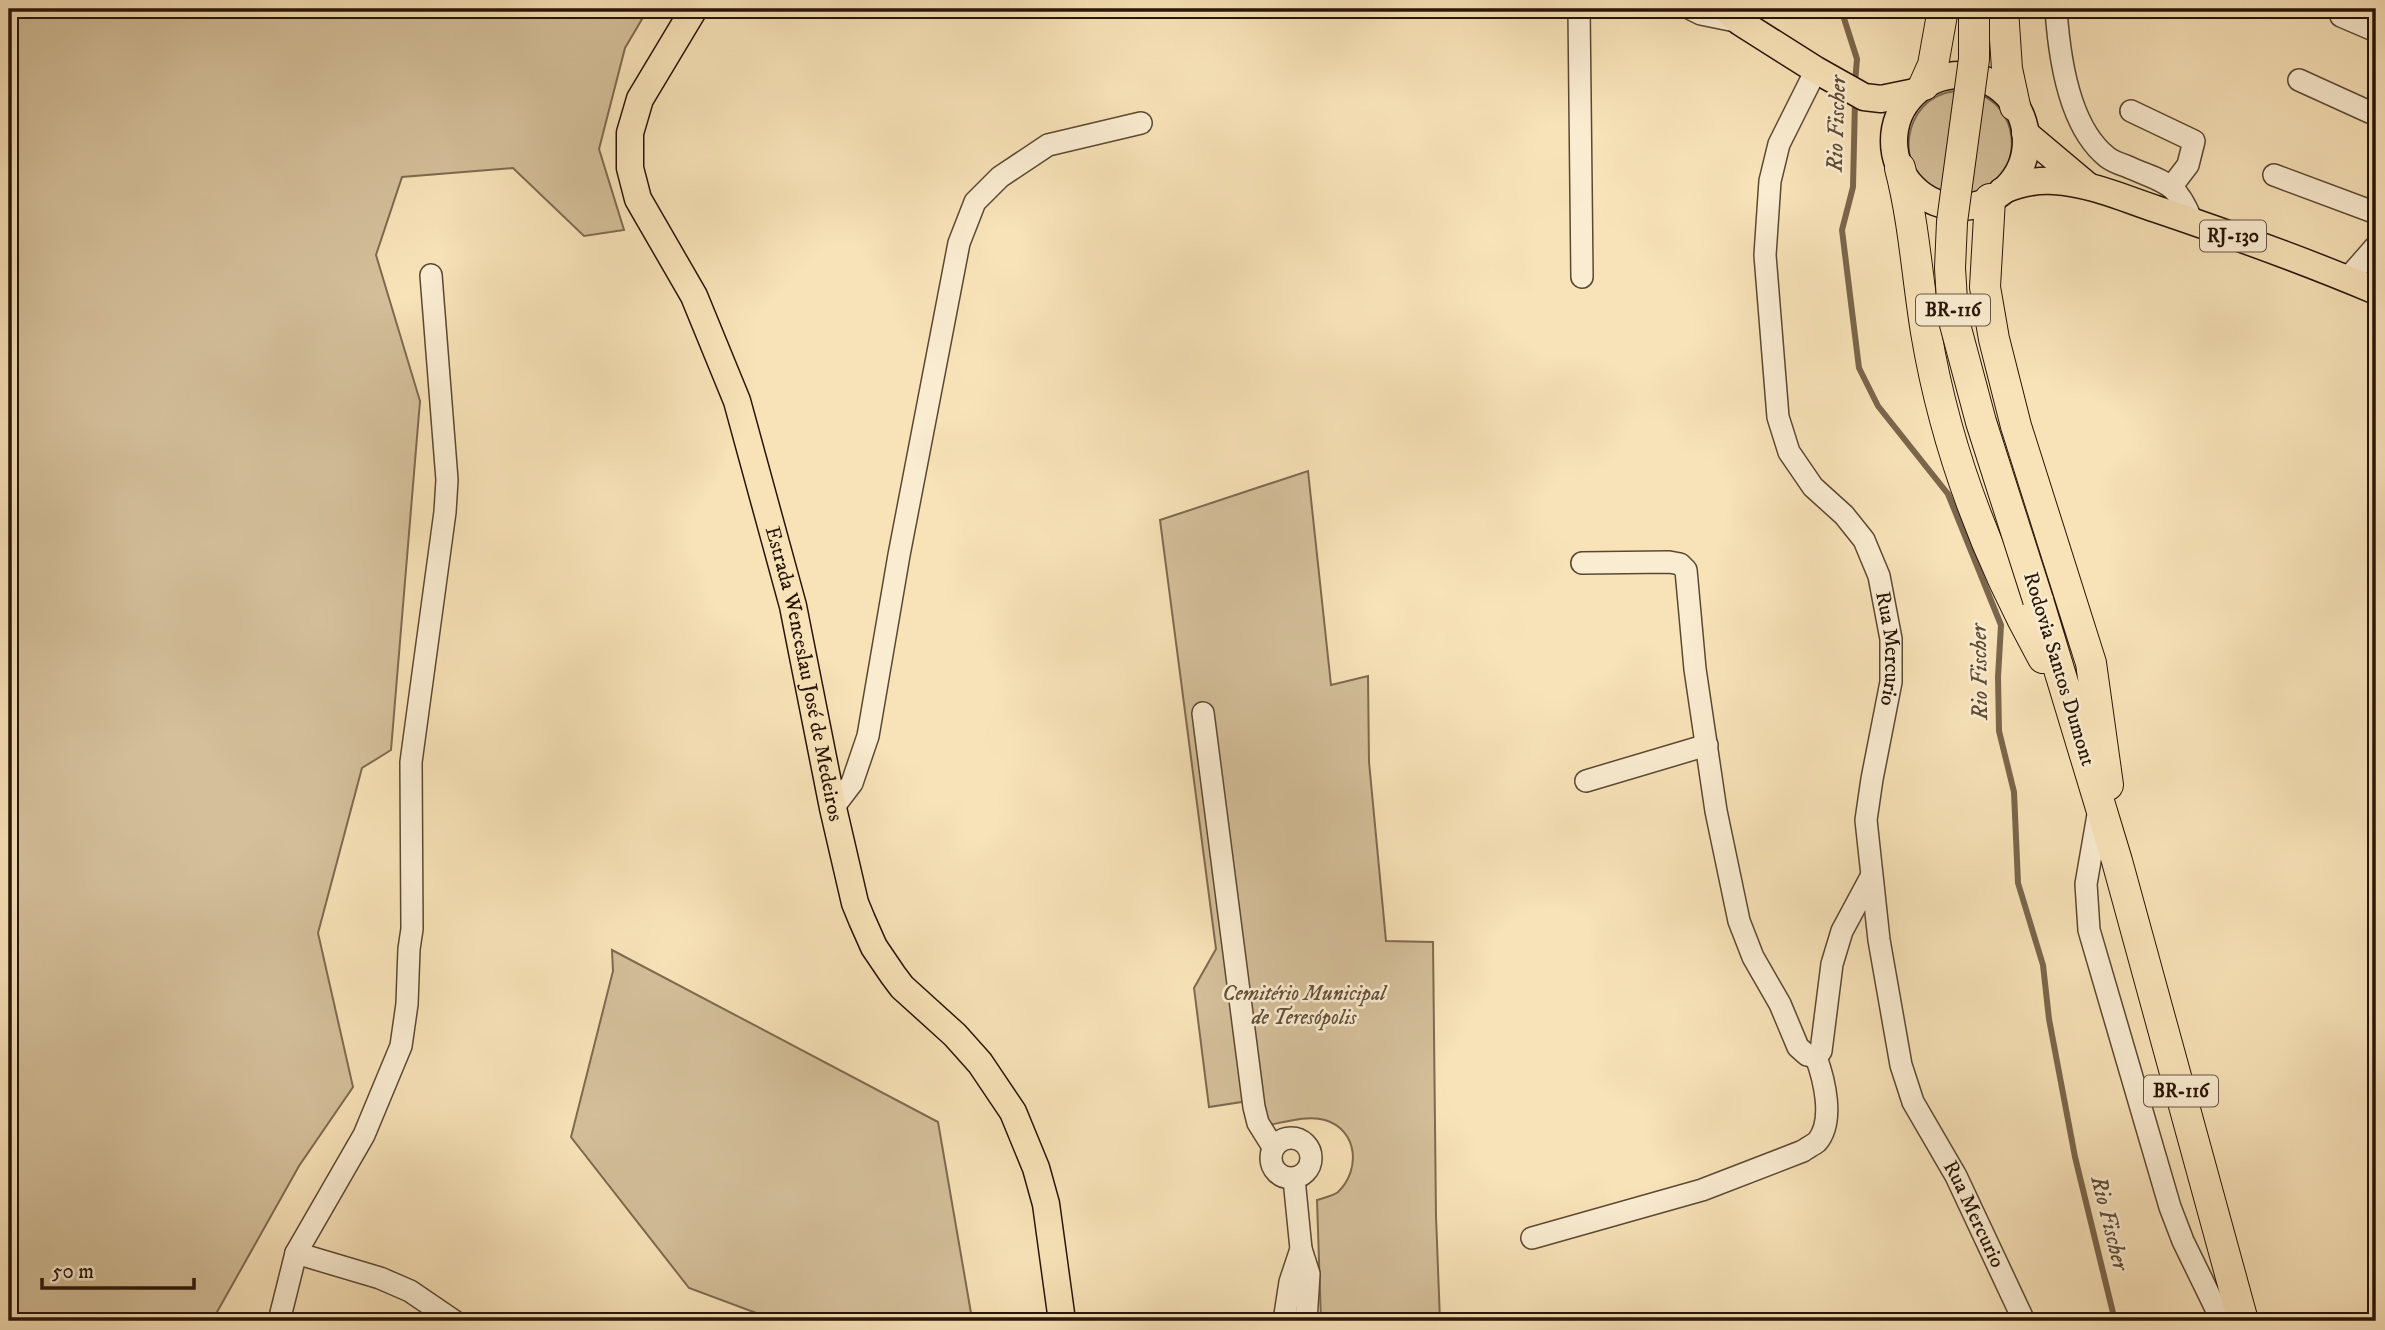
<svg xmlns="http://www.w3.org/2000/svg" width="2385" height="1330" font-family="'IM FELL DW Pica',serif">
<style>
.green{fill:#d4bf9a;stroke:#7e6a50;stroke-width:2}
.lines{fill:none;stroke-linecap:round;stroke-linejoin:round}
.stream{stroke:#7a664c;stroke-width:6}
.minor-casing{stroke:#5b4832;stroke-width:24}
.major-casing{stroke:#271505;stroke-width:29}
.highway-casing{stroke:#271505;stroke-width:32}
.minor{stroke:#faecd1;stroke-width:21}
.major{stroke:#f8e2b8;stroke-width:26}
.highway{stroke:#f8e2b8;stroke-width:30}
.highway-bridge-casing{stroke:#271505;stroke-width:32;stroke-linecap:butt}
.highway-bridge{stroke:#f8e2b8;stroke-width:30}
.labels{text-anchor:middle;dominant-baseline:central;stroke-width:5;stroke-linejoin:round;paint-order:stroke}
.shield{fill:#faecd1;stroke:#665642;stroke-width:2}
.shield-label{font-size:19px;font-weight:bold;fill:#271505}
.street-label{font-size:21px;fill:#271505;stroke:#faecd1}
.park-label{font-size:21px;font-style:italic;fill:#645039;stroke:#faecd1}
.water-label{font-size:23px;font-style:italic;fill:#5e4b34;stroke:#faecd1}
</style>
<rect width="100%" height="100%" fill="#f8e2b8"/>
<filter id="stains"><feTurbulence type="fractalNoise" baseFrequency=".00286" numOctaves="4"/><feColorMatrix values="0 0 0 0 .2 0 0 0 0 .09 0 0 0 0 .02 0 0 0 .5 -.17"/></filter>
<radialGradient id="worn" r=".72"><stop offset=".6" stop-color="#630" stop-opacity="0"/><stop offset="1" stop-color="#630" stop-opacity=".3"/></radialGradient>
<path class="green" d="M 9,9 L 648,9 L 625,48 L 599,149 L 624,230 L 584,236 L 513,168 L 402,177 L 376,255 L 420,401 L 391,750 L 362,768 L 318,933 L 353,1087 L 299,1166 L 212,1321 L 9,1321 Z
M 1955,91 L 1942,194 C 1891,174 1901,97 1955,91 Z
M 1980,94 C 2028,115 2020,189 1967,196 Z
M 1308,471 L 1331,685 L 1368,676 L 1369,762 L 1386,941 L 1433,942 L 1436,1216 L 1440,1321 L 1321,1321 L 1317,1200 C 1323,1198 1333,1196 1338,1192 C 1361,1170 1358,1130 1325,1120 C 1306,1114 1279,1124 1259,1127 L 1255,1100 L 1209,1107 L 1194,988 L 1216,949 L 1160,520 Z
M 612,950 L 938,1122 L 971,1313 L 935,1321 L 778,1321 L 689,1288 L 571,1137 L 613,971 Z"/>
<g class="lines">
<path class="stream" d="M 1841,9 L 1857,59 L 1855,83
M 1855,101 L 1853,187 L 1842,230 L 1859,368 L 1878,406 L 1948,494 L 2001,625 L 1998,677 L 1999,731 L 2014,792 L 2018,883 L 2043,965 L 2049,1019 L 2075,1157 L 2115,1321"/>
<defs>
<g id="minor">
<path d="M 1579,9 L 1582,277"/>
<path d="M 1691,9 L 1701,14 L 1740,22"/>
<path d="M 2056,9 C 2059,55 2068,126 2107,157 C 2112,161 2120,164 2126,166 C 2164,183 2176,180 2192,221"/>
<path d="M 2341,16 L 2376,31"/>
<path id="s1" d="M 1816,70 L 1779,144 L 1770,181 L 1765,255 L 1778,417 L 1789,452 L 1813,487 L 1844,515 L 1864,540 L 1879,576 L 1891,639 L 1891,682 L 1872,779 L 1866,820 L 1879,940 L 1901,1065 L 1913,1102 L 1956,1176 L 2024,1321"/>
<path d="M 2299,80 L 2376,115"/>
<path d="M 2131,111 L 2194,141 L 2188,165 L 2172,186"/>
<path d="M 2274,175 L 2376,213"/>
<path d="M 2347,279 L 2376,246"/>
<path d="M 1582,563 L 1669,562 L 1680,564 L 1686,570 L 1695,669 L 1716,811 L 1739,921 L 1753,957 L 1780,1004 L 1798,1047 L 1807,1055 L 1816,1057 L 1821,1051 L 1832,964 L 1842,931 L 1871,877"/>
<path d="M 1203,713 L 1254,1107 L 1258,1123 L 1273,1147"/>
<path d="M 1586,781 L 1707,745"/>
<path d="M 833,808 L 852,783 L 868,736 L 899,555 L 959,243 L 975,202 L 1000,177 L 1048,145 L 1141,123"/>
<path d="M 2099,809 L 2086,884 L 2089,930 L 2170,1207 L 2183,1241 L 2222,1321"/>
<circle cx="1291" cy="1158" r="20"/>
<path d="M 1532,1238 L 1702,1190 L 1803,1151 C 1807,1148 1813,1145 1817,1142 C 1835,1121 1824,1079 1816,1057"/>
<path d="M 1301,1249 L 1309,1274 L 1306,1321"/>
<path d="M 296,1253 L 380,1278 L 410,1291 L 454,1321"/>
<path d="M 279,1321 L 296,1253 L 364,1135 L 401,1046 L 407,1004 L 409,949 L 412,929 L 411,762 L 445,512 L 447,480 L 431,275"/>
<path d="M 1284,1321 L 1290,1282 L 1301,1249 L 1294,1179"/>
</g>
<g id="major">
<path id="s2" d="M 694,9 L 640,99 L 630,133 L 630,168 L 638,199 L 694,296 L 737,401 L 793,606 L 833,808 L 855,903 L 862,920 L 874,947 L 893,975 L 902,987 L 955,1035 L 980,1063 L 1013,1112 L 1036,1168 L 1046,1204 L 1062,1321"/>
<path d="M 1725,9 L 1740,22 L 1816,70 L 1864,97 L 1881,99 L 1915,92"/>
<circle cx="1960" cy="141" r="66"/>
<path d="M 2025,133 L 2088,186"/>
<path d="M 2002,191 C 2019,183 2035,180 2054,181 C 2089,183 2123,198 2156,209 C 2230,234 2305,261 2376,291"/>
</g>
<path id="highway" d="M 2003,9 L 2007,69 L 2015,106
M 1924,85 L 1933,65 L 1943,9
M 1900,168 C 1914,222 1917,277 1926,332 C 1945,446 1987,557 2043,658
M 1990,199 L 1985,287 L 1994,339 L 2016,426 L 2091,663 L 2108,785
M 2038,600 L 2117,861 L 2243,1321"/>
</defs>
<use href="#minor" class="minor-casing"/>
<use href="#major" class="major-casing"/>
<use href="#highway" class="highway-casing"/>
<use href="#minor" class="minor"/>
<use href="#major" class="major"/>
<use href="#highway" class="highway"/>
<defs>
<path id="highway-bridge" d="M 1974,9 L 1974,59 L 1952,222 L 1950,268 L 1953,317 L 1981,422 L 2038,600"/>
</defs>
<use href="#highway-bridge" class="highway-bridge-casing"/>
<use href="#highway-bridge" class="highway-bridge"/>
</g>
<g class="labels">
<g class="shield">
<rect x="2200" y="220.5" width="66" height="31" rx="5"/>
<rect x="1916" y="294.5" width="74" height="31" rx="5"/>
<rect x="2144" y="1075.5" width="74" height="31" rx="5"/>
</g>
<g class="shield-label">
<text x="2233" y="236">RJ-130</text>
<text x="1953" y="310">BR-116</text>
<text x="2181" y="1091">BR-116</text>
</g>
<g class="street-label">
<text stroke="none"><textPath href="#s1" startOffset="623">Rua Mercurio</textPath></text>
<text transform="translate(2059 669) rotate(73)">Rodovia Santos Dumont</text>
<text stroke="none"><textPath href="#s2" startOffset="714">Estrada Wenceslau José de Medeiros</textPath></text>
<text stroke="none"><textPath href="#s1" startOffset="1211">Rua Mercurio</textPath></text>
</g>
<g class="park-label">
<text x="1304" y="994">Cemitério Municipal<tspan x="1304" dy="24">de Teresópolis</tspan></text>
</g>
<g class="water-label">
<text transform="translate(1837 124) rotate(-88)">Rio Fischer</text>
<text transform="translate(1980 672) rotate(-91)">Rio Fischer</text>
<text transform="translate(2109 1223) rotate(76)">Rio Fischer</text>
</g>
</g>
<rect width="2385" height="1330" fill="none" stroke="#f8e2b8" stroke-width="35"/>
<rect x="10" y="10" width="2364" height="1309" fill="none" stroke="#271505" stroke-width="3.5"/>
<rect x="18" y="18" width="2350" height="1295" fill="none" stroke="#271505" stroke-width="2"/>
<path d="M42 1278v10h152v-10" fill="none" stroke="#271505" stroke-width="3.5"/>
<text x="52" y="1278" font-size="21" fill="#271505" stroke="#faecd1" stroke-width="5" paint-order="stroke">50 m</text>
<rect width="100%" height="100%" filter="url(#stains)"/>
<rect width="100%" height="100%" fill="url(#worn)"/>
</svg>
